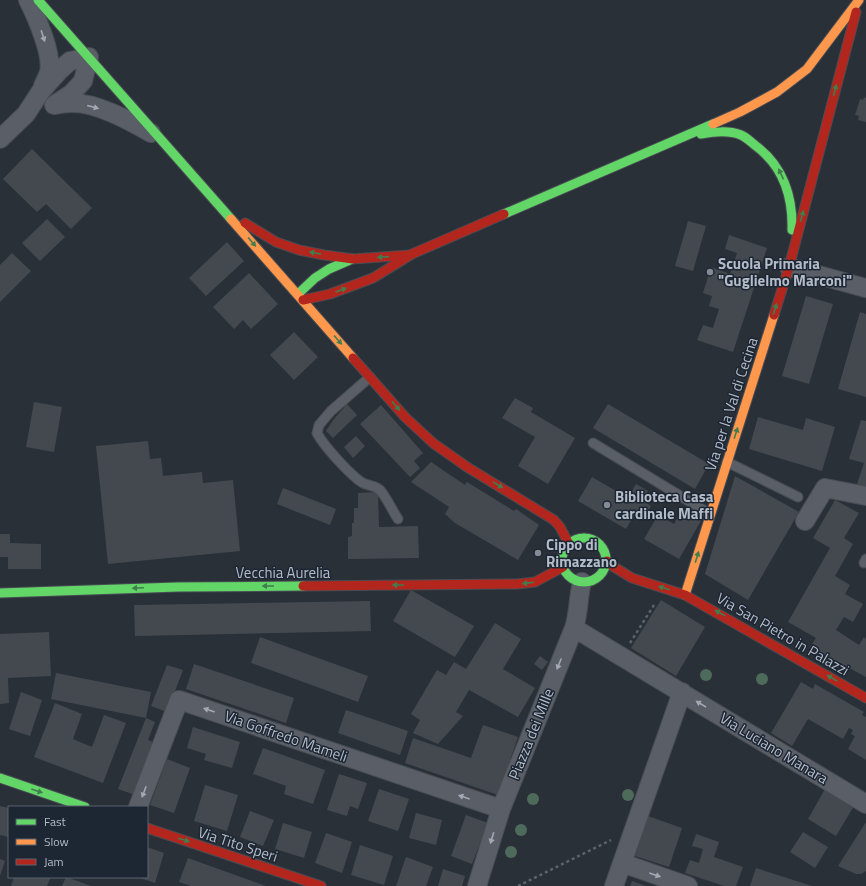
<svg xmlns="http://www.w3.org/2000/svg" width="866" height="886" font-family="'Titillium Web',sans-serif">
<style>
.building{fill:#444950}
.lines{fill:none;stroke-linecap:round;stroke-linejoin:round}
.lane-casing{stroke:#484c53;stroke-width:11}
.street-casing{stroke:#484c53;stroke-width:20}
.fast-casing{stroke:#484c53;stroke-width:11}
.slow-casing{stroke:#484c53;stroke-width:11}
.jam-casing{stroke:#484c53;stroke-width:11}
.path{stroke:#5d636a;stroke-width:2.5;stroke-dasharray:3 3;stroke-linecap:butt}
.lane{stroke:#5a5e66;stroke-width:9}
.street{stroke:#5a5e66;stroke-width:18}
.fast{stroke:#63d668;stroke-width:9}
.slow{stroke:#ff974d;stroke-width:9}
.jam{stroke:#b3261e;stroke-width:9}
.tree{fill:#4e6a5a}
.oneway{fill:#a2a9b5}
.oneway2{fill:#407e4e}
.poi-dot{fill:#848b96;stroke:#1d2633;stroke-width:1.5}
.labels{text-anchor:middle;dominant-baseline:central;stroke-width:3;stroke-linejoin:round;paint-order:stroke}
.poi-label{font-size:15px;font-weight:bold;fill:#b4bcc9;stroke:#1d2633;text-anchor:start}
.street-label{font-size:15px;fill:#b4bcc9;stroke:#1d2633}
</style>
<rect width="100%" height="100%" fill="#2a3038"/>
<path class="building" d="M 864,97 L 866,98 L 866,122 L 858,120 L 859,116 L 855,115 L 860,99 L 863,100 Z
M 32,149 L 92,208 L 71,229 L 46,204 L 37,212 L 3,179 Z
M 47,219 L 65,237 L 40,261 L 22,243 Z
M 688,221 L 706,226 L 693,271 L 675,266 Z
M 729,235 L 767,248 L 733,352 L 697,340 L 703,325 L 713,328 L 719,309 L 709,306 L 712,296 L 703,293 L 711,267 L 730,274 L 737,253 L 725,249 Z
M 227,242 L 244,261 L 206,296 L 189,278 Z
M 12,253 L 31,271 L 0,302 L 0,265 Z
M 249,273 L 278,304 L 251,329 L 243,320 L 234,329 L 213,307 Z
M 806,296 L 833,304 L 809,384 L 782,376 Z
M 860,312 L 866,314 L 866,397 L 838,389 Z
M 294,332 L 318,357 L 294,380 L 270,355 Z
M 515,398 L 533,408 L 531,412 L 575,438 L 548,484 L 518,466 L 535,437 L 502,418 Z
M 34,402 L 62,407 L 54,452 L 26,447 Z
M 347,404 L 357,415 L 333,438 L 326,431 L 334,419 Z
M 608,404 L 709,464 L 695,489 L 593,428 Z
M 381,405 L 423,453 L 414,461 L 420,468 L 410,477 L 360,424 Z
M 758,417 L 803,430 L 806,418 L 835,427 L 822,471 L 749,449 Z
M 861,420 L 866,421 L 866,487 L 857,484 L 864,463 L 849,459 Z
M 356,436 L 365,446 L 353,458 L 344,447 Z
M 148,441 L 150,459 L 161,458 L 163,476 L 202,472 L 203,483 L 233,480 L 240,551 L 108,564 L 96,446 Z
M 431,462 L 465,485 L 467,482 L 514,511 L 516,509 L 539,525 L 518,560 L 455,523 L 445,514 L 449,507 L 411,482 Z
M 735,476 L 799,512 L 748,600 L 705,574 Z
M 592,477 L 628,498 L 636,484 L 648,491 L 643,501 L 651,506 L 645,517 L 636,512 L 626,529 L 578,501 Z
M 283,488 L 336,509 L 330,525 L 277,504 Z
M 378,492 L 379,527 L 418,526 L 419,558 L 348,559 L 348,537 L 352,536 L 352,523 L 354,523 L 354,508 L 358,508 L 358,493 Z
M 835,500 L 859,513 L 844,538 L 853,544 L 835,576 L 850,585 L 845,594 L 863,604 L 853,622 L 844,617 L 836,630 L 859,645 L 864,637 L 866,639 L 866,677 L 810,647 L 816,638 L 788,622 L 830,548 L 813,538 Z
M 683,508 L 702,519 L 679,559 L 644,539 L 658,515 L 674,524 Z
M 0,534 L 10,534 L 10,543 L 41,544 L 41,569 L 8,569 L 8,557 L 0,557 Z
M 411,590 L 474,626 L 455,657 L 393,621 Z
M 661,600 L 705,627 L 676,676 L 631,648 Z
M 370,601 L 371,631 L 135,636 L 134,605 Z
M 495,623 L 521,639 L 503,669 L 535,688 L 518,717 L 469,690 L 456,712 L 463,716 L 438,744 L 413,733 L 420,720 L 411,714 L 437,670 L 446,675 L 454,662 L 466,669 Z
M 49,632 L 51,676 L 8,678 L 9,703 L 0,704 L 0,634 Z
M 260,637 L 368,676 L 358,702 L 251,663 Z
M 540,656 L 548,662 L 542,670 L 534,664 Z
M 194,664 L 294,698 L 286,723 L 186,689 Z
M 167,665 L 183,670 L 167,712 L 151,706 Z
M 56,673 L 151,692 L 146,718 L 51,699 Z
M 801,682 L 813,689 L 815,684 L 864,712 L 862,715 L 866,717 L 866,760 L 848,749 L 855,736 L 851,734 L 853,730 L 849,728 L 843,739 L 808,719 L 792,746 L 771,733 Z
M 21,692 L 42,700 L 30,736 L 9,729 Z
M 55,703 L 82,714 L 73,739 L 92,747 L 104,715 L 126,723 L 103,783 L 34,757 Z
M 346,710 L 408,731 L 400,755 L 338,733 Z
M 146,718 L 155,722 L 148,740 L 158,744 L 138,796 L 118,789 Z
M 483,725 L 518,737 L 498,795 L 405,763 L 413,738 L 471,758 Z
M 193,727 L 240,742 L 232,768 L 204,760 L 206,754 L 187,748 Z
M 263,748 L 325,770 L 313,804 L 284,794 L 286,786 L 253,774 Z
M 167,759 L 190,768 L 174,813 L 150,805 Z
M 339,774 L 367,783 L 358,809 L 350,806 L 347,816 L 327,810 Z
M 205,785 L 238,795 L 227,831 L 194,821 Z
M 379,789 L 409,799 L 398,831 L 368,821 Z
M 825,789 L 854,806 L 836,836 L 808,819 Z
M 0,806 L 9,808 L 9,837 L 0,835 Z
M 250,811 L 274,820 L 263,846 L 240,837 Z
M 416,813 L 442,820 L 436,845 L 409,838 Z
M 466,815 L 488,823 L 472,864 L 451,856 Z
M 648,816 L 682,828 L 669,867 L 635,856 Z
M 866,822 L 866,871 L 861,874 L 856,874 L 838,866 Z
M 283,823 L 312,832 L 304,858 L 275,849 Z
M 803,832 L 828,847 L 815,868 L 790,852 Z
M 326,833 L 352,842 L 342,873 L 315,863 Z
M 696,834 L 719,842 L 714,857 L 743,867 L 736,886 L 724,886 L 685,873 L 690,860 L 699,863 L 703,849 L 692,846 Z
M 360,845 L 393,856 L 384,885 L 351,875 Z
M 147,847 L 164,853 L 155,883 L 137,877 L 147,877 Z
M 406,857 L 433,867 L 426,886 L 396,886 Z
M 188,858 L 266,886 L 191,886 L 179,882 Z
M 0,859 L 5,861 L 0,876 Z
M 756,868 L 812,886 L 750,886 Z
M 443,869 L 465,876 L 462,886 L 438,886 Z
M 14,877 L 51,877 L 47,886 L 11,886 Z
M 66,877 L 91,886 L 62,886 Z
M 632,881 L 646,886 L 630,886 Z"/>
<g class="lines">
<defs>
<path id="lane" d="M 370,377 L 331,411 L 319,425 L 317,433 C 323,445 351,476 363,483 C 369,486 375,485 380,490 C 387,498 392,510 398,519
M 593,443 L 710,514
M 727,462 L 798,497
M 864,563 L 866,559"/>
<path id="street" d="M 28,0 C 36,16 53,54 49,72 C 48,76 45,81 43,86
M 55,105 C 60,104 66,103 71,103 C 96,102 130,121 151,133
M 0,139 L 26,114 L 41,91 L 60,70 L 70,61 L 89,57 L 83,81 L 71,94 L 54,105
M 789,267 L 866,288
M 805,521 L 825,488 L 866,496
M 574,628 L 866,804
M 138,807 L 179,700 L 501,809
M 622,863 L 688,886
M 477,886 L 501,809 L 574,628 C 579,613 578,597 582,582
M 614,886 L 682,692"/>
<path id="fast" d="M 38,0 L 231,219
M 701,134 C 714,132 728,130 741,135 C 746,137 751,142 756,146 C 783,166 793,197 792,230
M 504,214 L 713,124
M 298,294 L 315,278 L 329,269 L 352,259
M562 560a22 22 0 1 1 44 0a22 22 0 1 1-44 0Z
M 0,593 L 178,587 L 303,586
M 0,778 L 85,807"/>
<path id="slow" d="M 713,124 L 740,112 L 777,92 L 807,69 L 859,0
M 231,219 L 353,358
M 685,595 L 774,315"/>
<path id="jam" d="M 245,223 L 276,242 L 299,250 L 324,255 L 353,259 L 409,255
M 303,300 L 330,294 L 373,278 L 412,254 L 504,214
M 774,315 L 789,267 L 856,12
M 353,358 L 405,417 L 433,443 L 467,467 L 554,520 L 560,527 L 569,544
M 607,561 L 614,567 L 632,578 L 685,595 L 866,698
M 303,586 L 517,584 L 535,582 L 563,567
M 147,828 L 321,886"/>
</defs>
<use href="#lane" class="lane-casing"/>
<use href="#street" class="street-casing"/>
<use href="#fast" class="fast-casing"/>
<use href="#slow" class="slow-casing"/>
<use href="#jam" class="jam-casing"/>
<path class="path" d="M 630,643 L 654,605
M 518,886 L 611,840"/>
<use href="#lane" class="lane"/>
<use href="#street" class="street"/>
<use href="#fast" class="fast"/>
<use href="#slow" class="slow"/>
<use href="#jam" class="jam"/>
</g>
<g class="tree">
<circle cx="706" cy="675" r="6"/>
<circle cx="762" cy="679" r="6"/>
<circle cx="628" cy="795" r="6"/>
<circle cx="533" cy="799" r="6"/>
<circle cx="521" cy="830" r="6"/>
<circle cx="511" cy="852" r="6"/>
</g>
<defs><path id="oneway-solid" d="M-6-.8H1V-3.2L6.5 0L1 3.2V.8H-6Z"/></defs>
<g class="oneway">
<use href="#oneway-solid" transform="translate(43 36) rotate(72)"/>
<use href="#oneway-solid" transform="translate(93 107) rotate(15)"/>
<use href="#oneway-solid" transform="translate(559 664) rotate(112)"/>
<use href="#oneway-solid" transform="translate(701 704) rotate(-149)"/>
<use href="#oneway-solid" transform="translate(209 710) rotate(-161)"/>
<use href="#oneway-solid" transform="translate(144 792) rotate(111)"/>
<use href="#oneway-solid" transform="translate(464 797) rotate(-161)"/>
<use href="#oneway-solid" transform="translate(492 838) rotate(107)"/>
<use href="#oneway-solid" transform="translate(655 875) rotate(19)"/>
</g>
<g class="oneway2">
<use href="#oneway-solid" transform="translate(835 90) rotate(-75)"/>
<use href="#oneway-solid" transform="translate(781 174) rotate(-115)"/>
<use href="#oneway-solid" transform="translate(802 216) rotate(-75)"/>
<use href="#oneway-solid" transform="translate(252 242) rotate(49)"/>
<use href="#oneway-solid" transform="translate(315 253) rotate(-169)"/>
<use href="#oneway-solid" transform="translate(383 257) rotate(176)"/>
<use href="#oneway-solid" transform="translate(341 290) rotate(-20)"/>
<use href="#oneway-solid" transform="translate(775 309) rotate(-72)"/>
<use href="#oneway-solid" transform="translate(338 340) rotate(49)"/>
<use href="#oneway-solid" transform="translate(396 406) rotate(49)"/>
<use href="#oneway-solid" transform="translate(736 433) rotate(-72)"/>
<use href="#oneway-solid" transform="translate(498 485) rotate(31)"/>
<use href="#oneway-solid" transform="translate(697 557) rotate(-73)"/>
<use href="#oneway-solid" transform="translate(528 583) rotate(173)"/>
<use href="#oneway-solid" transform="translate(398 585) rotate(180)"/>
<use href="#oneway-solid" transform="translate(268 586) rotate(180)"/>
<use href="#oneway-solid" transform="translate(138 588) rotate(178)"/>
<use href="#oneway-solid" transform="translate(664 588) rotate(-164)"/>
<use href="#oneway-solid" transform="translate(720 613) rotate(-151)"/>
<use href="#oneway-solid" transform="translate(832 678) rotate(-150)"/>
<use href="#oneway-solid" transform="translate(37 791) rotate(19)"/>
<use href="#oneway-solid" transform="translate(184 840) rotate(18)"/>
</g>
<g class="poi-dot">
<circle cx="710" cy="272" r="4"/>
<circle cx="607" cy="505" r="4"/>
<circle cx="538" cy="553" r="4"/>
</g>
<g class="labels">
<g class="poi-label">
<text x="718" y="263">Scuola Primaria<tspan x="718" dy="17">"Guglielmo Marconi"</tspan></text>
<text x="615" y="496">Biblioteca Casa<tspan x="615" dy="17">cardinale Maffi</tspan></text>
<text x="546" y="544">Cippo di<tspan x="546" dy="17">Rimazzano</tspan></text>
</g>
<g class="street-label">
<text transform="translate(731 404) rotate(-72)">Via per la Val di Cecina</text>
<text x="283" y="572">Vecchia Aurelia</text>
<text transform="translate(783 634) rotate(30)">Via San Pietro in Palazzi</text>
<text transform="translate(531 734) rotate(-68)">Piazza dei Mille</text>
<text transform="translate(286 736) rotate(19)">Via Goffredo Mameli</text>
<text transform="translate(774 748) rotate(31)">Via Luciano Manara</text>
<text transform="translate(238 844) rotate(18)">Via Tito Speri</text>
</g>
</g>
<rect x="8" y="806" width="140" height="72" fill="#1d2633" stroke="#59626f"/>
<rect x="16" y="819" width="20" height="6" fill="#63d668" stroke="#59626f"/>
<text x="44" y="826" font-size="12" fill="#b4bcc9">Fast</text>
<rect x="16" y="839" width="20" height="6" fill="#ff974d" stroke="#59626f"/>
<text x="44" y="846" font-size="12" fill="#b4bcc9">Slow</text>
<rect x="16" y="859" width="20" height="6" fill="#b3261e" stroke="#59626f"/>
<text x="44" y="866" font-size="12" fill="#b4bcc9">Jam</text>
</svg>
